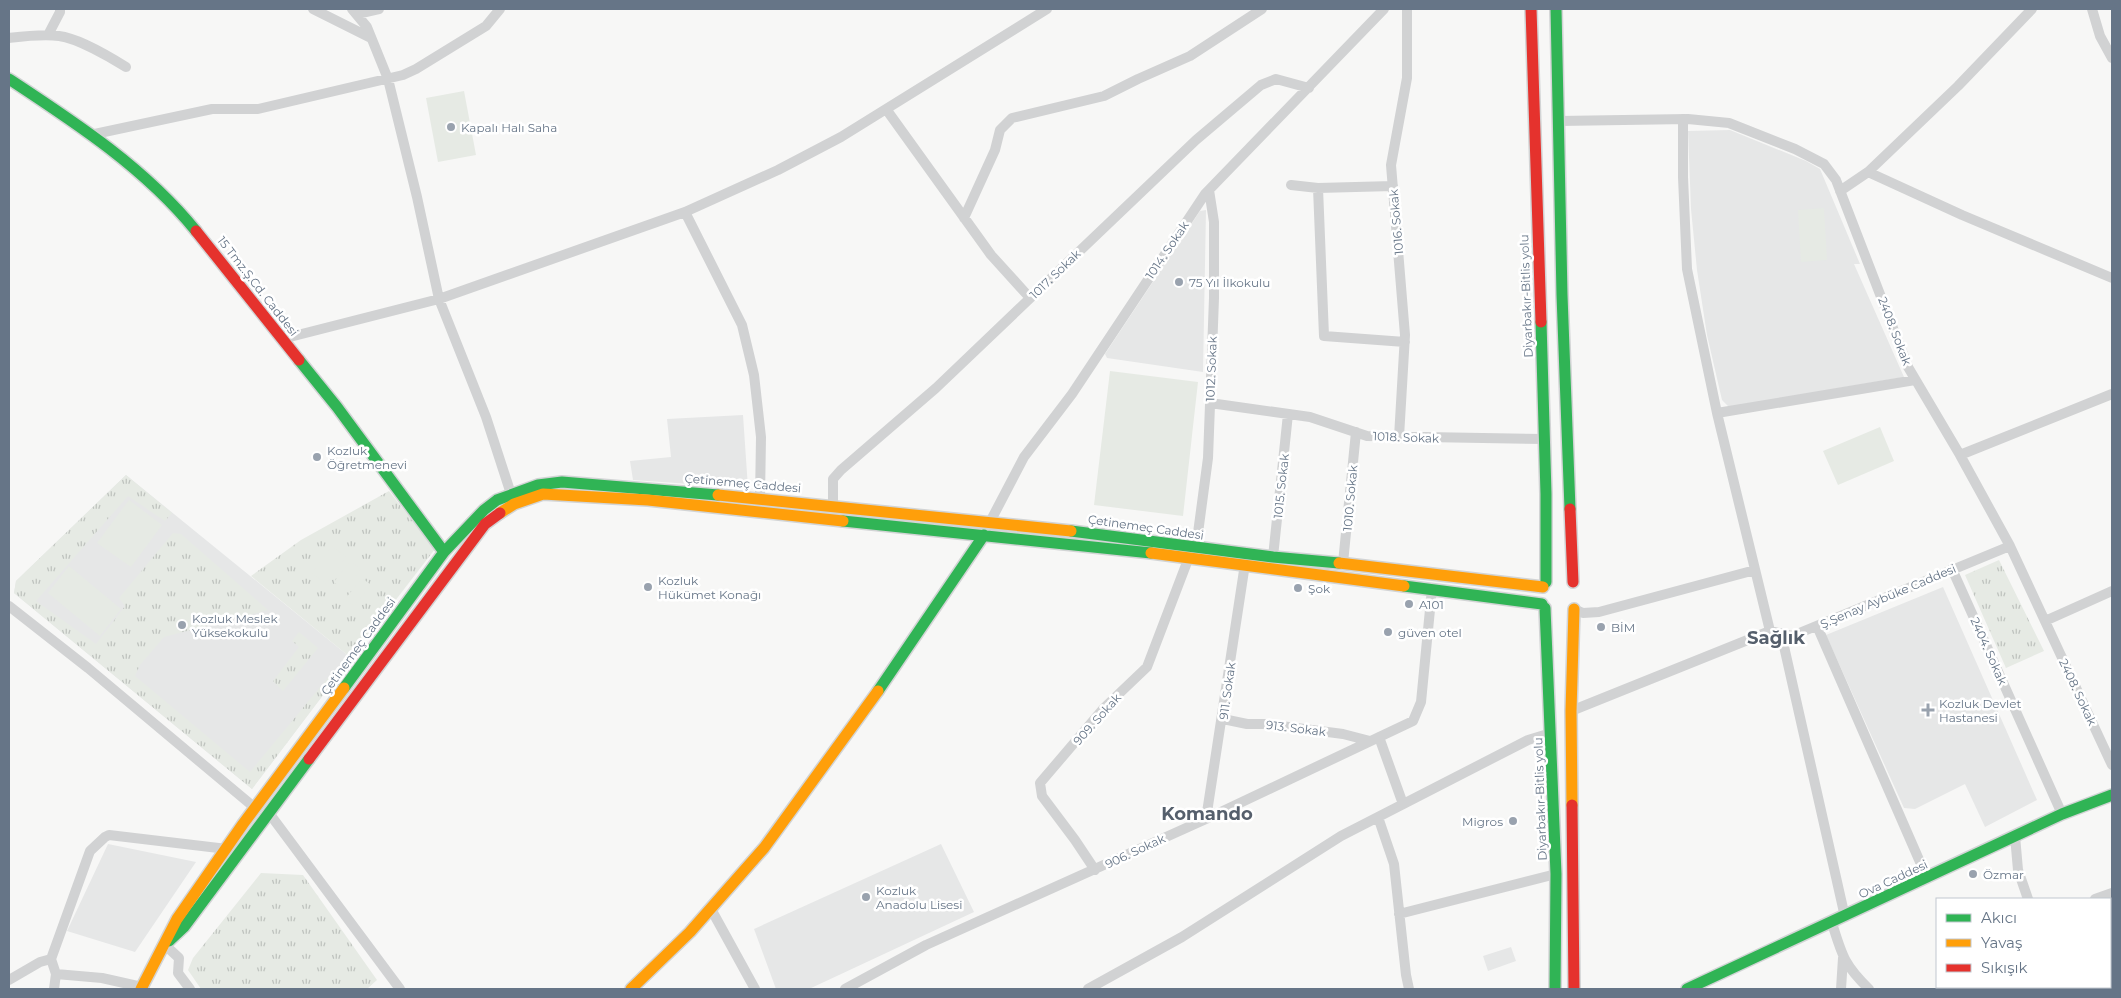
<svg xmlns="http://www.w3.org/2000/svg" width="2121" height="998" font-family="Montserrat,sans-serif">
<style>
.built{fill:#e6e7e7}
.grass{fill:url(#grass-tufts)}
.garden{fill:#e6eae4}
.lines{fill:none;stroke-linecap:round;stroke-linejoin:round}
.fast-casing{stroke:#d2d4d5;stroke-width:14}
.slow-casing{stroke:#d2d4d5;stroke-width:14}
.jam-casing{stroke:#d2d4d5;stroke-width:14}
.street{stroke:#d1d2d3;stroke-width:10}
.fast{stroke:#30b455;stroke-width:11}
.slow{stroke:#ff9f0a;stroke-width:11}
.jam{stroke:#e5322d;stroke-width:11}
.poi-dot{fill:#99a2ae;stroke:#fff;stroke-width:2}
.labels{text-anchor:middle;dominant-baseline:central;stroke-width:5;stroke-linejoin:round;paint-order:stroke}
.poi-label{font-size:12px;fill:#667587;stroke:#fff;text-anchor:start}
.street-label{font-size:12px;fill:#667587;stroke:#fff}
.district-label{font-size:18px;font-weight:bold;fill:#555f6c;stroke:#fff}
</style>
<defs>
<pattern id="grass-tufts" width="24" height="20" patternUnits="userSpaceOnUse" patternTransform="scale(1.25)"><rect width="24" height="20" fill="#e6eae4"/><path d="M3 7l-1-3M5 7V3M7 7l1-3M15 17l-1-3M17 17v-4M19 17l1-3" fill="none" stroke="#bec2be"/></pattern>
</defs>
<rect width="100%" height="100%" fill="#f7f7f6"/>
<path class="built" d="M 1730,130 L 1806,161 L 1820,169 L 1860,264 L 1854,264 L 1904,377 L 1729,407 L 1722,400 L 1707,335 L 1697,270 L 1691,209 L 1688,131 Z
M 1206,210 L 1203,372 L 1107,358 L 1105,354 L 1200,211 Z
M 743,415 L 748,488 L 633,480 L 630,461 L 671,457 L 667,419 Z
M 126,475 L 351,658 L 252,789 L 14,593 L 16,581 Z
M 1943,587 L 2037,800 L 1985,827 L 1965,784 L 1915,809 L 1904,808 L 1826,635 Z
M 108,844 L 196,862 L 135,952 L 67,931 Z
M 941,844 L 974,912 L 809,989 L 776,989 L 754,929 Z
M 1511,947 L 1516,961 L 1488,971 L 1483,956 Z"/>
<path class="grass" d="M 126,475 L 172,513 L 165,521 L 128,496 L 36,601 L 96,644 L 125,606 L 119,598 L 173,533 L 181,534 L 268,610 L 164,637 L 140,665 L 135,676 L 250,772 L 330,675 L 336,678 L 252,789 L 14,593 L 16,581 Z
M 389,491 L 435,549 L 351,658 L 251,576 L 301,540 Z
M 1999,560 L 2044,651 L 2006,668 L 1965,575 Z
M 299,632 L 318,648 L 283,691 L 273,681 L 299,647 L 292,641 Z
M 261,873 L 303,875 L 377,980 L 367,989 L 201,989 L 188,970 L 193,958 Z"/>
<path class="garden" d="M 464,91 L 476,155 L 438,162 L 426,98 Z
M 1824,208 L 1827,260 L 1801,262 L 1798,210 Z
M 1110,371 L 1198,382 L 1183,516 L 1094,505 Z
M 1880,427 L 1894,461 L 1838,485 L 1823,451 Z
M 129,500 L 162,525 L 131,567 L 97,543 Z
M 332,546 L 346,557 L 326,584 L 312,573 Z
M 350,561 L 361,569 L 344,591 L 334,582 Z
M 69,566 L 121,609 L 100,636 L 48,593 Z
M 362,578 L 371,585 L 354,606 L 345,599 Z"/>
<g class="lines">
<defs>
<path id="fast" d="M 1556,9 L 1562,295 L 1570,509
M 9,79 C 76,123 145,168 196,231
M 1541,322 L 1546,494 L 1546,582
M 299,360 L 337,407 L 444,552
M 843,521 L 1151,553
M 1071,531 L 1273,557 L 1339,563
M 1404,586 L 1542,604
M 1545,608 L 1556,874 L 1555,989
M 344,688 L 444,552 L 484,510 L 497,500 L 538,485 L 562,482 L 718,495
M 878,691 L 984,535
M 169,941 L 184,927 L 309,759
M 1687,989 L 2062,814 L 2112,795"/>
<path id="slow" d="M 718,495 L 1071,531
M 500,513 L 514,504 L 543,494 L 648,500 L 843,521
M 1151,553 L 1404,586
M 1339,563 L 1543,587
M 1572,805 L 1571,711 L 1574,609
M 141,989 L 177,919 L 243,824 L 344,688
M 631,989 L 690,932 L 764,848 L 878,691"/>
<path id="jam" d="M 1531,9 L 1541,322
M 196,231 L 299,360
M 1570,509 L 1573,582
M 309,759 L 485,524 L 500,513
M 1572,805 L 1574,989"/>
</defs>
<use href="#fast" class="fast-casing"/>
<use href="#slow" class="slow-casing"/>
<use href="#jam" class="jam-casing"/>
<path class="street" d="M 313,9 L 371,38
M 352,9 L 367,27 L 388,79 L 417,197 L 439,299 L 486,417 L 511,494
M 2092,9 L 2100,36 L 2112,58
M 357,14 L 379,9
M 48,35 L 60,12 L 60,9
M 9,38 C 26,36 42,34 59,36 C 77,38 110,57 126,67
M 886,109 L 991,255 L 1030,298
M 1683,119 L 1683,177 L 1687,269 L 1717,413 L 1770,631
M 1559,121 L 1688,119 L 1729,123 L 1795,149 L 1824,164 L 1836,180 L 1908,367 L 1960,455 L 2010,546 L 2112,765
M 90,135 L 212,109 L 258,109 L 403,75 L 416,69 L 486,26 L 500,9
M 1868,172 L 1962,215 L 2112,278
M 1291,185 L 1318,188 L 1393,186
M 1318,188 L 1324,336 L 1405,342
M 1840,191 L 1868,172 L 1958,86 L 2032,9
M 685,212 L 742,325 L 754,375 L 761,437 L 760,498
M 964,218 L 995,150 L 1000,130 L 1012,118 L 1104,96 L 1138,79 L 1190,56 L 1262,9
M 282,339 L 439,299 L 685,212 L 778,170 L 841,137 L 1047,9
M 1210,403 L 1310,417 L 1367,436 L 1546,439
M 1717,413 L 1915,380
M 1399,437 L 1405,335 L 1391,165 L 1407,78 L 1407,9
M 1960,455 L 2112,394
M 833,506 L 833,479 L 841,470 L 936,388 L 1196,140 L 1261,85 L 1276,79 L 1309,88
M 990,522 L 1024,457 L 1072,394 L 1205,194 L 1384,9
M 1196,548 L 1208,458 L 1214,298 L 1214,222 L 1209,190
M 1273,557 L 1288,414
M 1343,563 L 1356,432
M 1952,569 L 2062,814
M 9,606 L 88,668 L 255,808
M 1574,609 L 1583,613 L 1599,612 L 1755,570
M 2045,621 L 2112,591
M 1817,626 L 1927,878
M 1781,633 L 1845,917
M 1571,711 L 1770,631 L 1792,636 L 2010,546
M 1223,719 L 1247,724 L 1266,724 L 1343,734 L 1370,741
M 1379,737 L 1403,804
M 269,813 L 400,989
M 1378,817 L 1394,864 L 1406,975 L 1409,989
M 1206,819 L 1245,564
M 2015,836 L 2018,870 L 2028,899
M 1095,870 L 1075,840 L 1042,796 L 1040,783 L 1104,708 L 1147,667 L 1189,557
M 2095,899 L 2112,893
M 711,909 L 755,989
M 1399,914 L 1556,874
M 1832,923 C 1842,955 1844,965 1869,989
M 165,945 L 179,958 L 178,973 L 190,989
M 56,974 L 51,959 L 90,851 L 105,837 L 109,835 L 227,849
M 9,980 L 40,962 L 51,959
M 2110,984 L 2112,984
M 54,989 L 56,974 L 102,978 L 142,987
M 845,989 L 926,945 L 1206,819 L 1413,721 L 1421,702 L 1432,589
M 1088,989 L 1182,937 L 1341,836 L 1528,740 L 1551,733
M 1841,989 L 1843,958
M 2082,989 L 2095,987"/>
<use href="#fast" class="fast"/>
<use href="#slow" class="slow"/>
<use href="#jam" class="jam"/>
</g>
<g class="poi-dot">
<circle cx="451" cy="127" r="5"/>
<circle cx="1179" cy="282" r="5"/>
<circle cx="317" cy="457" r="5"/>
<circle cx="648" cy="587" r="5"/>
<circle cx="1298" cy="588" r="5"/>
<circle cx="1409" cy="604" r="5"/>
<circle cx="182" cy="625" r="5"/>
<circle cx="1601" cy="627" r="5"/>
<circle cx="1388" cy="632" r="5"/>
<path d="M1925.5 702.5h5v5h5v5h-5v5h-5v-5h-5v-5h5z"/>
<circle cx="1513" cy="821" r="5"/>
<circle cx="1973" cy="874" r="5"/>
<circle cx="866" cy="897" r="5"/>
</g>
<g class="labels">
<g class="poi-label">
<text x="461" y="127">Kapalı Halı Saha</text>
<text x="1189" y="282">75 Yıl İlkokulu</text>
<text x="327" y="450">Kozluk<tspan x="327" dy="14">Öğretmenevi</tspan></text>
<text x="658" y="580">Kozluk<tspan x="658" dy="14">Hükümet Konağı</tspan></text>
<text x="1308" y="588">Şok</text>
<text x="1419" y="604">A101</text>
<text x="192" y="618">Kozluk Meslek<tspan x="192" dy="14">Yüksekokulu</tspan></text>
<text x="1611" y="627">BİM</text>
<text x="1398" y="632">güven otel</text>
<text x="1939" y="703">Kozluk Devlet<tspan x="1939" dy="14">Hastanesi</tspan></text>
<text x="1503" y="821" text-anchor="end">Migros</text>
<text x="1983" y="874">Özmar</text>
<text x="876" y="890">Kozluk<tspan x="876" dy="14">Anadolu Lisesi</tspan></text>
</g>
<g class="street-label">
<text transform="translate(1396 222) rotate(-95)">1016. Sokak</text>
<text transform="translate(1167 250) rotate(-56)">1014. Sokak</text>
<text transform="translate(1055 274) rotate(-44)">1017. Sokak</text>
<text transform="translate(258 286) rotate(52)">15 Tmz.Ş.Cd. Caddesi</text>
<text transform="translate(1526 296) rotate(-92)">Diyarbakır-Bitlis yolu</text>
<text transform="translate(1895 331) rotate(69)">2408. Sokak</text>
<text transform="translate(1211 369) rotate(-88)">1012. Sokak</text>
<text transform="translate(1406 437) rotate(2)">1018. Sokak</text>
<text transform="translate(743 483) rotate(5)">Çetinemeç Caddesi</text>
<text transform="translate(1281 486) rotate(-84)">1015. Sokak</text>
<text transform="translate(1350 498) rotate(-85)">1010. Sokak</text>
<text transform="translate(1146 527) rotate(8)">Çetinemeç Caddesi</text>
<text transform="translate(1888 596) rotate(-23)">Ş.Şenay Aybüke Caddesi</text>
<text transform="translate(358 646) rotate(-54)">Çetinemeç Caddesi</text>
<text transform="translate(1989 651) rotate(66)">2404. Sokak</text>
<text transform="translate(1227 691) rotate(-82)">911. Sokak</text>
<text transform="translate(2078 692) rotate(65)">2408. Sokak</text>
<text transform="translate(1097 719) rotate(-48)">909. Sokak</text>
<text transform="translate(1296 728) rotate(7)">913. Sokak</text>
<text transform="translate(1540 799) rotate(-92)">Diyarbakır-Bitlis yolu</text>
<text transform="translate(1135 851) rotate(-25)">906. Sokak</text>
<text transform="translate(1893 879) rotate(-25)">Ova Caddesi</text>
</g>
<g class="district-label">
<text x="1776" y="638">Sağlık</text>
<text x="1207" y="814">Komando</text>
</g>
</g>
<rect width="2121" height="998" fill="none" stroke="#667587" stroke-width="20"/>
<rect x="1936" y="898" width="175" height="90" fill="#ffffff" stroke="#c2c8cf"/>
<rect x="1946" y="914" width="25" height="8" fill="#30b455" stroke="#c2c8cf"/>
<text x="1981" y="923" font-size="15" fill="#667587">Akıcı</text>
<rect x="1946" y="939" width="25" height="8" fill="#ff9f0a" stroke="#c2c8cf"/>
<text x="1981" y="948" font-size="15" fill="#667587">Yavaş</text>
<rect x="1946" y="964" width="25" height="8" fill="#e5322d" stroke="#c2c8cf"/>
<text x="1981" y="973" font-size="15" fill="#667587">Sıkışık</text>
</svg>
